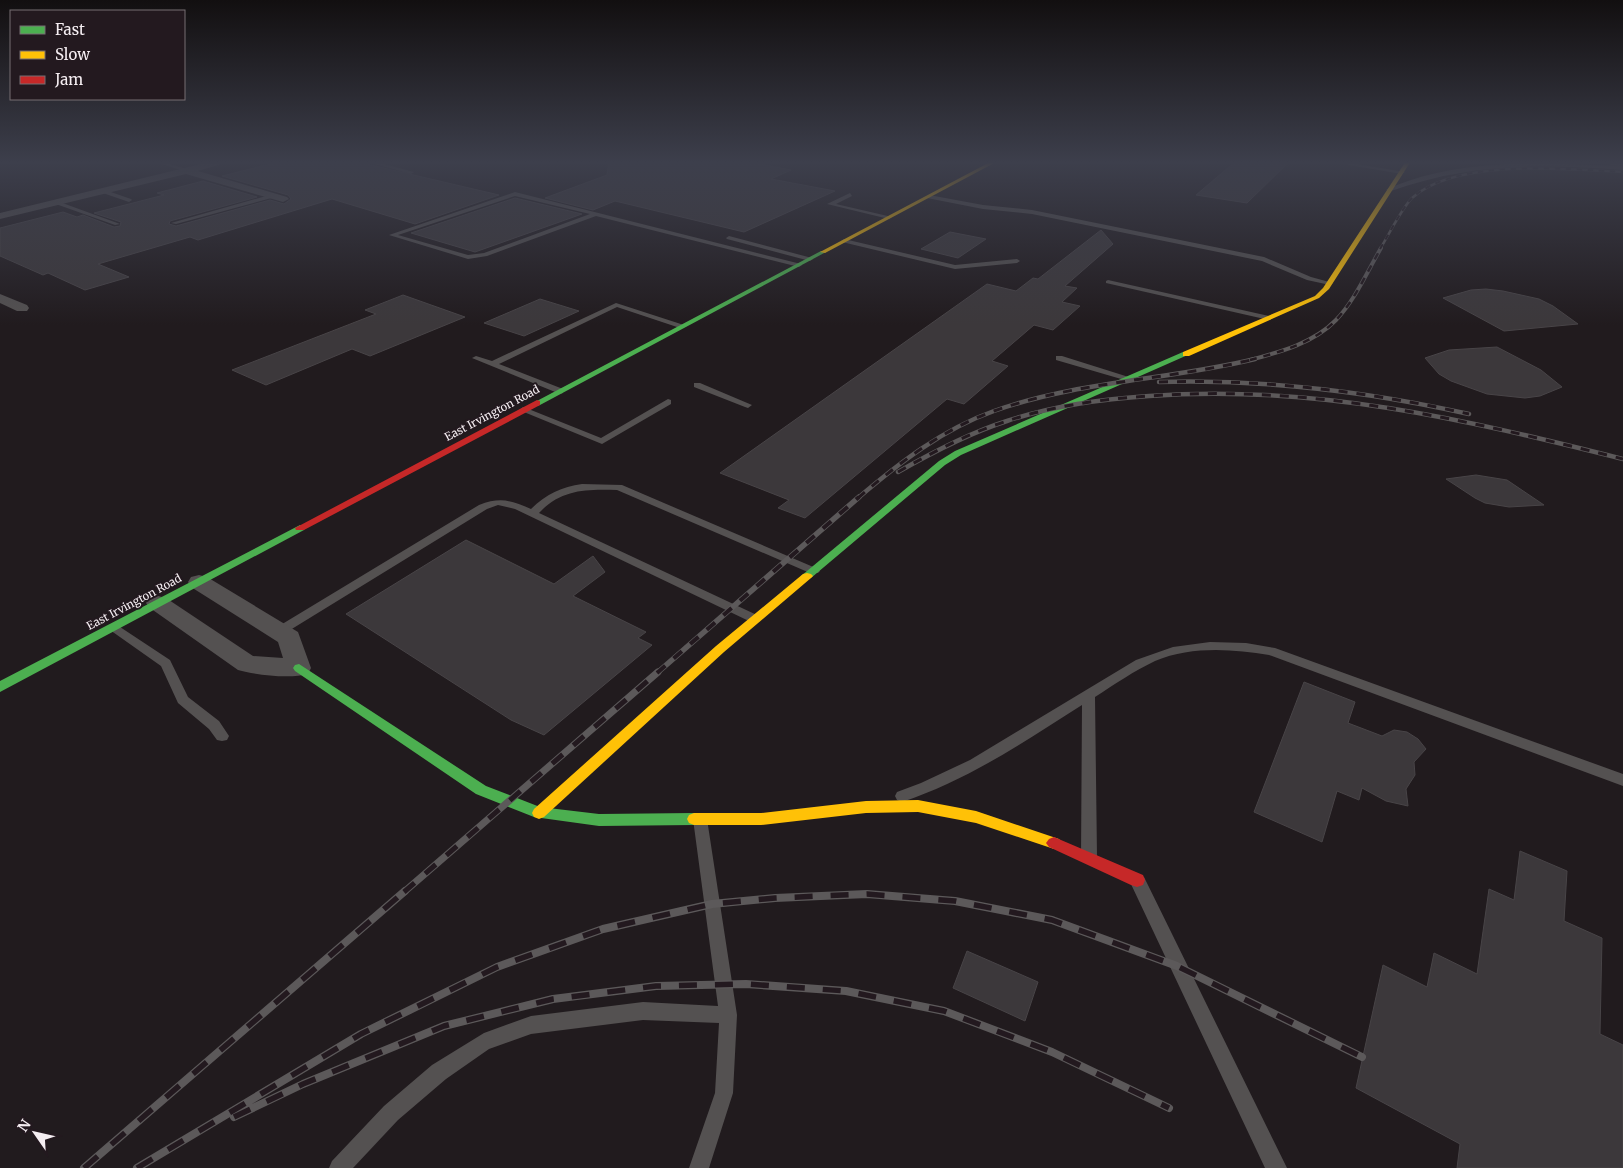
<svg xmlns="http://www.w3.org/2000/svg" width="1623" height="1168" font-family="Merriweather,serif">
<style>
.building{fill:#3c383b;stroke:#484447}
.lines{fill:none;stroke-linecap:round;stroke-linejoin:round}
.lane{fill:#545151;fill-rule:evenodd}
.street{fill:#545151;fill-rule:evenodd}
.fast{fill:#4caf50;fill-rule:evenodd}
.slow{fill:#ffc107;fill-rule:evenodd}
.jam{fill:#c62828;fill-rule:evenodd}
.rail-far5-casing{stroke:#5c595a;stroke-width:2.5}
.rail-far4-casing{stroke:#5c595a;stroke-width:4}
.rail-far3-casing{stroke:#5c595a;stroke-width:4.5}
.rail-far2-casing{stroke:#5c595a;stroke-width:5.5}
.rail-far1-casing{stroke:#5c595a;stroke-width:7}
.rail-casing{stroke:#5c595a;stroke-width:8}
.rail-far5{stroke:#23191f;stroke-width:2;stroke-dasharray:5.5;stroke-linecap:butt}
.rail-far4{stroke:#23191f;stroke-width:2.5;stroke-dasharray:7;stroke-linecap:butt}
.rail-far3{stroke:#23191f;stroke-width:3;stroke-dasharray:9;stroke-linecap:butt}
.rail-far2{stroke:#23191f;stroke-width:4;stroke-dasharray:11;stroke-linecap:butt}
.rail-far1{stroke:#23191f;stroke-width:5;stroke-dasharray:14;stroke-linecap:butt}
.rail{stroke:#23191f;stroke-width:5.5;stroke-dasharray:18;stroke-linecap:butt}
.labels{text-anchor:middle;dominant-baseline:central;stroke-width:4;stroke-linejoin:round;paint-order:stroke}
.far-street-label{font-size:11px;fill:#f5eef2;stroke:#23191f}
</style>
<rect width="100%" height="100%" fill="#211b1e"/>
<path class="building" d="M 282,161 L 354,161 L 499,195 L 415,224 L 332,199 L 198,240 L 190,237 L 98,264 L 129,277 L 85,290 L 48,273 L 43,275 L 0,256 L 0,228 L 63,212 L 77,217 L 83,215 L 114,227 L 120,226 L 121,222 L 94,213 L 164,195 L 157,193 L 203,181 L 257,197 L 170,221 L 169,224 L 176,226 L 270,200 L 284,204 L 291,199 L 288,195 L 222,176 Z
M 609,161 L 744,161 L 791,170 L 771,179 L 835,191 L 744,232 L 615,201 L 593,210 L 545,198 L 607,175 Z
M 1236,161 L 1290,161 L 1247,203 L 1196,195 Z
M 515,198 L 582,214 L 475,252 L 411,233 Z
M 1101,230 L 1113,244 L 1065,286 L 1077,288 L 1062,302 L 1080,306 L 1053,330 L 1034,325 L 992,361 L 1008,366 L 964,404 L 947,399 L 805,518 L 778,508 L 789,500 L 720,473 L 987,284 L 1016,291 L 1033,278 L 1038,279 Z
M 950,232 L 986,239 L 958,258 L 921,249 Z
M 1486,289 L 1503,291 L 1539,299 L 1553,306 L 1578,324 L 1504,331 L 1443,298 L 1471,290 Z
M 403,295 L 465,317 L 370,356 L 352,349 L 266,385 L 232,370 L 376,314 L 365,310 Z
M 540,299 L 579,311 L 524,336 L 484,323 Z
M 1497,347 L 1541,370 L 1562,387 L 1540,396 L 1525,398 L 1487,394 L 1451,381 L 1439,374 L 1425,358 L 1449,350 Z
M 1476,475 L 1507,480 L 1544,505 L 1509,507 L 1485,503 L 1475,498 L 1446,479 Z
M 466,540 L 554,584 L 593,556 L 605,572 L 573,596 L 646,632 L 638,638 L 652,645 L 544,735 L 511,720 L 346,614 Z
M 1304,682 L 1355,702 L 1348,723 L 1382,736 L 1394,730 L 1407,732 L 1418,739 L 1426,749 L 1414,762 L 1415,775 L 1406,789 L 1408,806 L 1386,801 L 1362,788 L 1359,800 L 1337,791 L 1322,842 L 1254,812 Z
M 1520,851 L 1567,871 L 1564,921 L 1602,938 L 1600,1034 L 1623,1045 L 1623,1168 L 1457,1168 L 1460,1144 L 1356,1088 L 1383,965 L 1427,987 L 1434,953 L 1477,974 L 1489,889 L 1514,900 Z
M 967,951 L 1038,982 L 1025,1021 L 953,988 Z"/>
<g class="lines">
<path class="lane" d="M 152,161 L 160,161 L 190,170 L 187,172 Z
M 364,161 L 373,161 L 414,172 L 411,174 Z
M 1325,161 L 1339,161 L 1405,172 L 1402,174 Z
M 1534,163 L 1623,166 L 1623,170 C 1540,164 1470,163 1391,191 L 1386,190 C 1392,186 1401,184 1408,181 C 1448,167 1491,164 1534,163 Z
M 102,189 L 131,199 L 132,200 L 129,202 L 100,192 Z
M 515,192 L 801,264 L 802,265 L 799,267 L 596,216 L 487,256 L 468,259 L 389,235 ZM 515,196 L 590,214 L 484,253 L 468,255 L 398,235 Z
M 850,193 L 852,196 L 836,204 L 892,217 L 889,219 L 827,204 Z
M 273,194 L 275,197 L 176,224 L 171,223 Z
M 929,195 L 983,205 L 1032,210 L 1264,257 L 1311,277 L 1333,283 L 1330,285 L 1307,280 L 1262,261 L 1032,214 L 983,209 L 927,198 Z
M 53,201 L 57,201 L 120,224 L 115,225 L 53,203 Z
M 729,236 L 812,258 L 813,259 L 810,261 L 727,239 L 726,238 Z
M 844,239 L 955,265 L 1017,259 L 1020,261 L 1017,263 L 955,269 L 842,242 L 841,241 Z
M 1108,280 L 1269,316 L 1273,318 L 1269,320 L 1106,283 L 1106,281 Z
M 616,303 L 687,326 L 680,328 L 617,307 L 499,364 L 563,389 L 563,393 L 560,394 L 472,358 L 476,356 L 492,361 Z
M 1056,356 L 1062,356 L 1135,379 L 1128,381 L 1056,360 Z
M 694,383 L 700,383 L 752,405 L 748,408 L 745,407 L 694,387 Z
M 668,399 L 671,400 L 671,404 L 602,444 L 519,410 L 523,407 L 526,408 L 601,438 Z
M 582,484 L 622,485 L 818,569 L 820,571 L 818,573 L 810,573 L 617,490 C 587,489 561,489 539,513 L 759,616 L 761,619 L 759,622 L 751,622 L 515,509 L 498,505 L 487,509 L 282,635 L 278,636 L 272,632 L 274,629 L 479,505 C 500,497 511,500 531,509 C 546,494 562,487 582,484 Z
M 114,623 L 170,660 L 188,697 L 219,721 L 229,736 L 227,740 L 222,741 L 217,740 L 209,729 L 178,703 L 161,666 L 110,630 L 108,627 Z
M 1210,642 L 1246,643 L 1275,648 L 1623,774 L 1623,786 L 1269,655 C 1232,649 1191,646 1155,661 C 1134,671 1115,684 1095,697 L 1097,857 L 1094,862 L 1089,864 L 1084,862 L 1081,857 L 1082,705 C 1024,742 968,780 902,802 L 897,800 L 895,796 L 897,792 L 921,783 L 970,760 L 1136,660 L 1173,647 Z
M 700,813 L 705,815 L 707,819 L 737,1015 L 733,1093 L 709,1168 L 689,1168 L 715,1093 L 719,1023 L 643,1020 L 531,1034 L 489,1049 L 446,1079 L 398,1120 L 353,1168 L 329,1168 L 332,1161 L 384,1106 L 432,1065 L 484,1033 L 531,1016 L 643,1002 L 718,1006 L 693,819 L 695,815 Z
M 1138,875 L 1144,877 L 1287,1168 L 1265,1168 L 1130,882 L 1132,877 Z"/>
<path class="street" d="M 213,161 L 231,161 L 198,171 L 287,197 L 289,199 L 283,202 L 186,174 L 0,219 L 0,213 Z
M 1600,161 L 1623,161 L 1623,167 L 1601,163 Z
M 0,294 L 27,305 L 29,308 L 27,311 L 17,311 L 0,303 Z
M 199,575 L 207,577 L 298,632 L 311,668 L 308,674 C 290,679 256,675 238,670 L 150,608 L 146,603 L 150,598 L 158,596 L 166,598 L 253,656 L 283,658 L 278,642 L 191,587 L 188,582 L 191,577 Z"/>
<path class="fast" d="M 821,251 L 826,252 L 540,405 L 537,406 L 533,403 Z
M 1183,352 L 1190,354 L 961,455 L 945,465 L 811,578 L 807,579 L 801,576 L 939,461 L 955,451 Z
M 300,525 L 305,528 L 304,530 L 0,692 L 0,681 Z
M 299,664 L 486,786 L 540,807 L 599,814 L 694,813 L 699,815 L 701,819 L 699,823 L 694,825 L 599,826 L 534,817 L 476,794 L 295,671 L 293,668 L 295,665 Z"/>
<path class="slow" d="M 992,161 L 998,161 L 825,253 L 820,252 Z
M 1406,161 L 1411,161 L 1329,289 L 1319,298 L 1189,356 L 1183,356 L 1183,352 L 1315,296 L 1323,288 Z
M 807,573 L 811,574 L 813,576 L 811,578 L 724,652 L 544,817 L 539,819 L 534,817 L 532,813 L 534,809 L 716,646 L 803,574 Z
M 918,800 L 976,811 L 1059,839 L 1062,843 L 1059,847 L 1054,849 L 976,823 L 918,812 L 866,813 L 761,825 L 694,825 L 689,823 L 687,819 L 689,815 L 694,813 L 761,813 L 866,801 Z"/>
<path class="jam" d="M 537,400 L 540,401 L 540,405 L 304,530 L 296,530 L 295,528 Z
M 1054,837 L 1143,875 L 1145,880 L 1143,885 L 1137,887 L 1131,885 L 1049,847 L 1046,843 L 1049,839 Z"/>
<defs>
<path id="rail-far5" d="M 1380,249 C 1388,236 1402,208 1412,198 C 1456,158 1567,169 1623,172"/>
<path id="rail-far4" d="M 1250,360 C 1280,352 1314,343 1336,320 C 1355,300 1367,272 1381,248"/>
<path id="rail-far3" d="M 1159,382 C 1264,379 1366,391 1469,414
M 898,472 C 933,452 969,433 1007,421 C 1052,406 1102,399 1149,396 C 1314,384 1464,419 1623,459
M 858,498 C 899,463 943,429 994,411 C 1078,381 1169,380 1255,359"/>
<path id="rail-far2" d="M 657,673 L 859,497"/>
<path id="rail-far1" d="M 404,892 L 658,672"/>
<path id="rail" d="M 234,1117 L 303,1084 L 444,1026 L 553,999 L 656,986 L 746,984 L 846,991 L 944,1011 L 1052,1052 L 1169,1108
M 84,1168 L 405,891
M 137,1168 L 361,1034 L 497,967 L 603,929 L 712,904 L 775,898 L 867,894 L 955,901 L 1052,920 L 1177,966 L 1362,1057"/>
</defs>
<use href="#rail-far5" class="rail-far5-casing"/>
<use href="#rail-far4" class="rail-far4-casing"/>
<use href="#rail-far3" class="rail-far3-casing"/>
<use href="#rail-far2" class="rail-far2-casing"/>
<use href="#rail-far1" class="rail-far1-casing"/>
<use href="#rail" class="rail-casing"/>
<use href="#rail-far5" class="rail-far5"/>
<use href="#rail-far4" class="rail-far4"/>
<use href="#rail-far3" class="rail-far3"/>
<use href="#rail-far2" class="rail-far2"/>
<use href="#rail-far1" class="rail-far1"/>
<use href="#rail" class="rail"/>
</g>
<linearGradient id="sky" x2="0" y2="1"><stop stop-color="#120f10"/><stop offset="0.5" stop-color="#3d3f4c"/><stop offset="1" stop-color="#3d3f4c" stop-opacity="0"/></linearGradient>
<rect width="1623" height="325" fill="url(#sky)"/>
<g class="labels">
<g class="far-street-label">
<text transform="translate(492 413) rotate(-28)">East Irvington Road</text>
<text transform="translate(134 602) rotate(-28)">East Irvington Road</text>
</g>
</g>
<rect x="10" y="10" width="175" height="90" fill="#23191f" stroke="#776e73"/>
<rect x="20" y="26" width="25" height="8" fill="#4caf50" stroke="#776e73"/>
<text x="55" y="35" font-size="15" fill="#f5eef2">Fast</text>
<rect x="20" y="51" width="25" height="8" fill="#ffc107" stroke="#776e73"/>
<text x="55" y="60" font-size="15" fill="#f5eef2">Slow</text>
<rect x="20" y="76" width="25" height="8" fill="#c62828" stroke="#776e73"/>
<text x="55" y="85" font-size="15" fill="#f5eef2">Jam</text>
<g transform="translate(35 1133) rotate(304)" stroke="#23191f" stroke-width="4" paint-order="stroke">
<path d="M0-4L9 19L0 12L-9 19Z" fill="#f5eef2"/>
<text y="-8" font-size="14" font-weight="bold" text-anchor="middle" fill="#f5eef2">N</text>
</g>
</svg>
